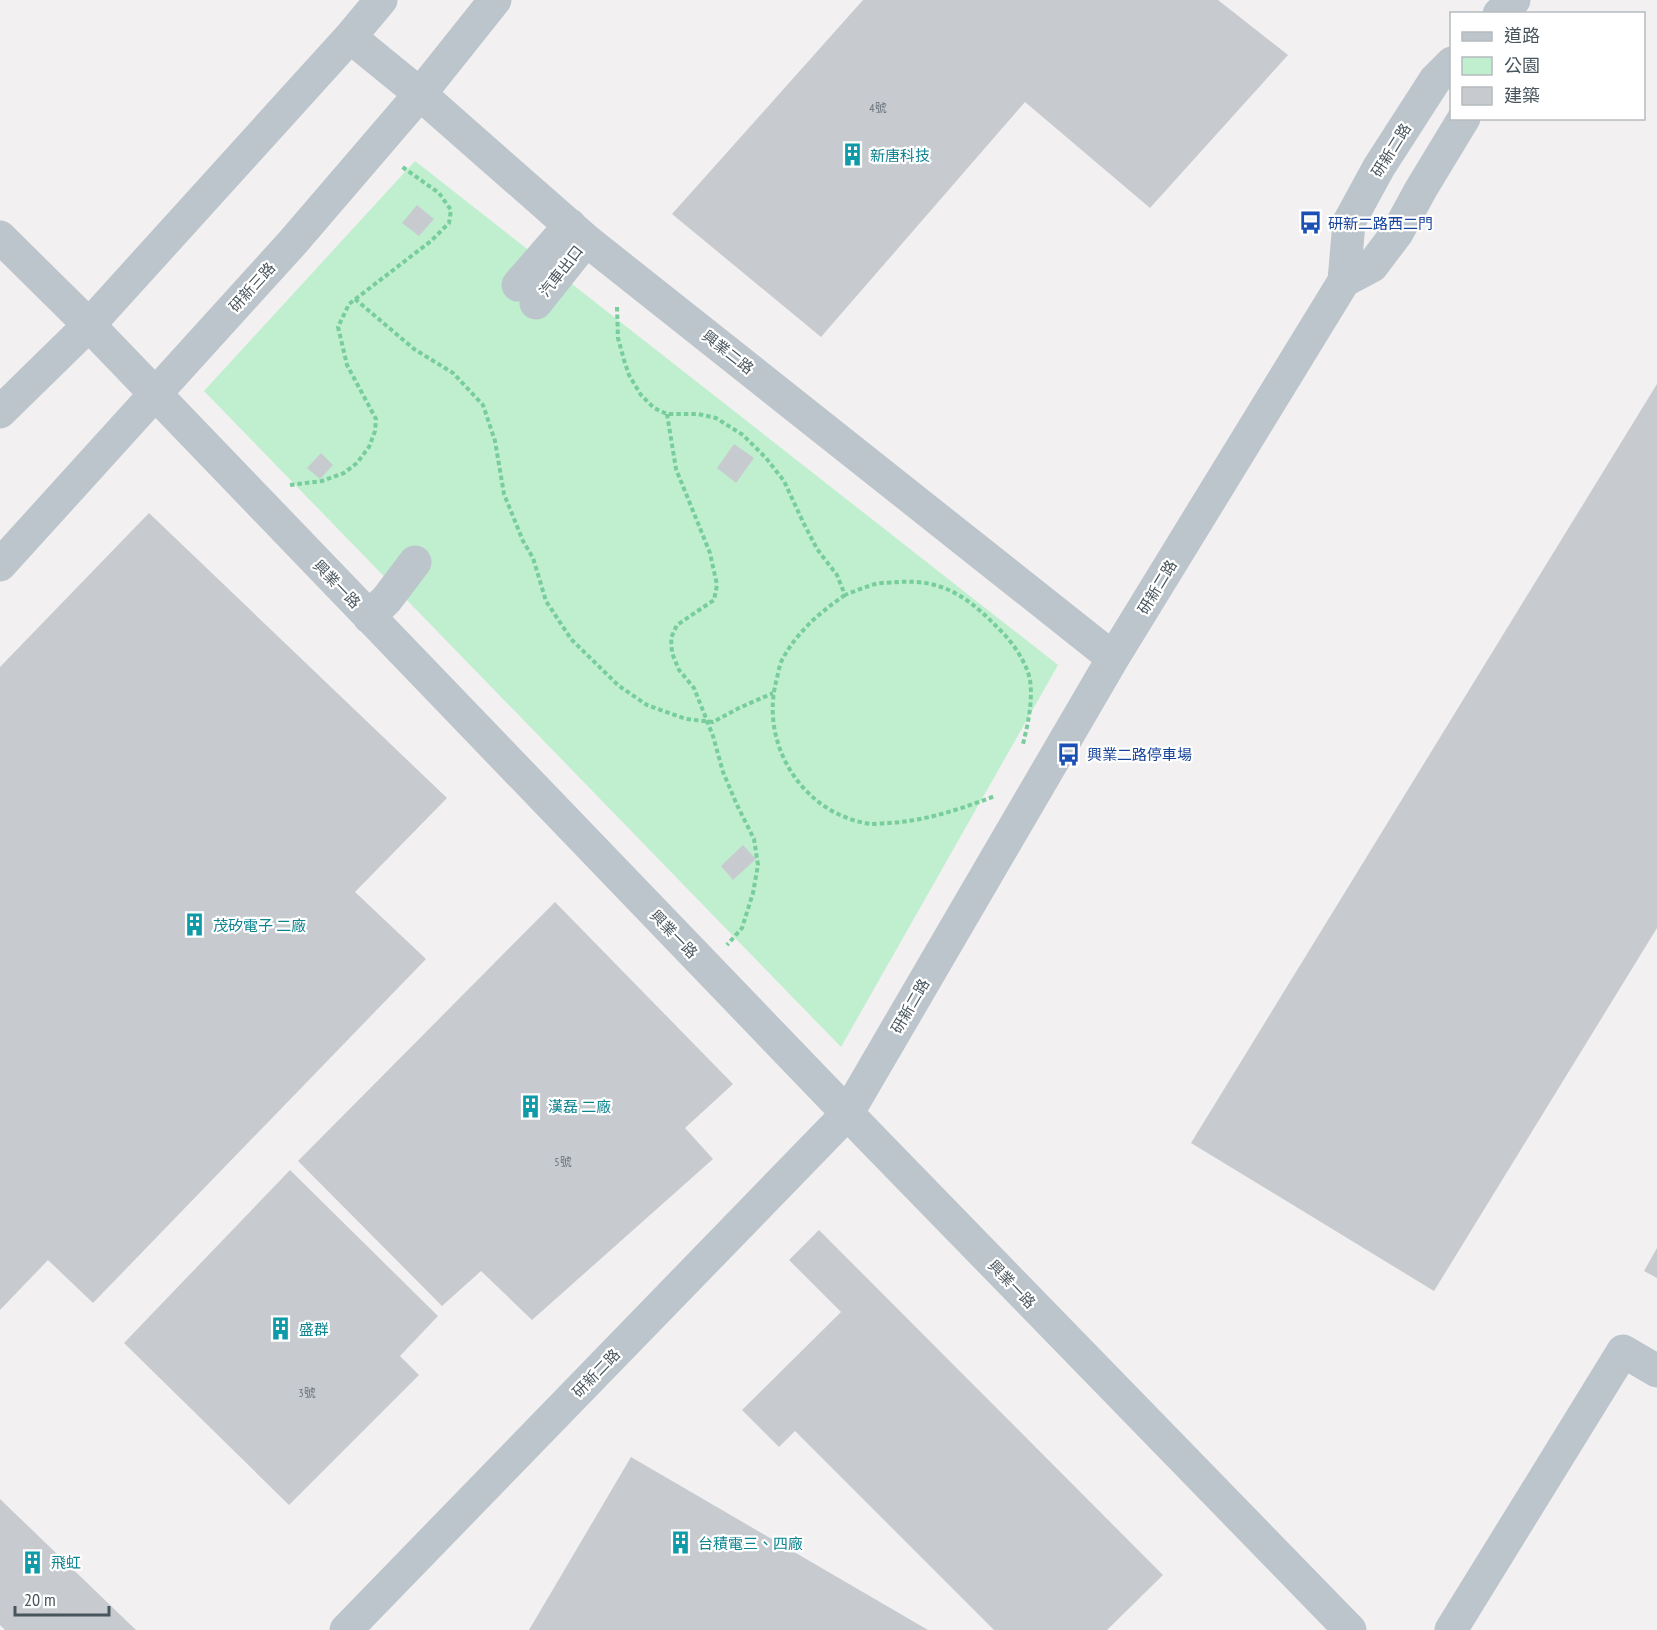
<svg xmlns="http://www.w3.org/2000/svg" width="1657" height="1630" font-family="'PT Sans Narrow','Noto Sans TC',sans-serif">
<style>
.green{fill:#bfefce}
.building{fill:#c7cbcf}
.lines{fill:none;stroke-linecap:round;stroke-linejoin:round}
.path{stroke:#77cd9c;stroke-width:4;stroke-dasharray:4.5 3;stroke-linecap:butt}
.minor{stroke:#bcc5cc;stroke-width:33}
.labels{text-anchor:middle;dominant-baseline:central;stroke-width:4.5;stroke-linejoin:round;paint-order:stroke}
.number-label{font-size:12px;fill:#68727a}
.street-label{font-size:15px;fill:#48555d;stroke:#fff}
.culture-label{font-size:15px;fill:#0d838f;stroke:#fff;text-anchor:start}
.transit-label{font-size:15px;fill:#164399;stroke:#fff;text-anchor:start}
</style>
<rect width="100%" height="100%" fill="#f2f0f0"/>
<path class="green" d="M 415,161 L 1058,665 L 841,1047 L 204,391 Z"/>
<path class="building" d="M 863,0 L 1218,0 L 1288,55 L 1150,208 L 1025,102 L 821,337 L 672,214 Z
M 417,205 L 434,219 L 419,236 L 402,223 Z
M 1657,384 L 1657,928 L 1434,1291 L 1191,1143 Z
M 734,444 L 754,458 L 736,483 L 717,468 Z
M 321,453 L 333,465 L 320,479 L 307,468 Z
M 149,513 L 447,798 L 355,892 L 426,959 L 93,1303 L 48,1260 L 0,1310 L 0,667 Z
M 743,845 L 756,859 L 733,880 L 721,866 Z
M 555,902 L 733,1084 L 685,1128 L 713,1159 L 532,1320 L 481,1271 L 442,1306 L 298,1161 Z
M 290,1170 L 438,1316 L 400,1356 L 419,1375 L 289,1505 L 124,1343 Z
M 819,1230 L 1163,1575 L 1107,1630 L 994,1630 L 795,1431 L 779,1447 L 742,1410 L 841,1312 L 789,1260 Z
M 1657,1248 L 1657,1278 L 1644,1271 Z
M 631,1457 L 928,1630 L 529,1630 Z
M 0,1499 L 136,1630 L 5,1630 L 0,1625 Z"/>
<g class="lines">
<path class="path" d="M 355,299 L 414,349 L 453,373 L 483,405 L 495,441 L 504,494 L 523,541 L 533,558 L 546,601 L 571,639 L 619,686 L 647,705 L 686,719 L 713,722 L 739,708 L 773,693
M 617,307 L 618,338 L 624,360 L 629,375 L 641,395 L 654,408 L 667,414 L 698,414 L 716,418 L 743,435 L 766,458 L 784,481 L 803,522 L 817,549 L 837,575 L 845,595 C 855,591 865,587 875,584 C 883,582 891,583 898,582 C 941,579 967,596 996,626 C 1010,639 1026,660 1030,680 C 1033,701 1028,724 1023,744
M 667,414 L 676,469 L 710,553 L 717,585 L 714,600 L 677,625 L 671,638 L 672,653 L 679,670 L 694,688 L 713,736 L 723,772 L 737,805 L 754,839 L 758,865 L 753,893 L 742,928 L 727,945
M 290,485 L 322,481 L 344,473 L 357,463 L 369,447 L 375,431 L 376,419 L 347,365 L 338,327 L 349,304 L 431,241 L 449,223 L 451,210 L 439,193 L 401,166
M 845,595 C 819,613 797,632 782,660 C 779,666 778,675 776,682 C 760,746 804,815 871,824 C 876,824 883,823 889,823 C 925,821 961,809 995,796"/>
<path class="minor" d="M 1499,14 L 1514,0
M 350,37 L 420,94 L 586,240 L 1113,658
M 0,237 L 89,325 L 874,1141 L 1350,1630
M 1344,281 L 1372,266 L 1397,233 L 1421,189 L 1464,118
M 518,285 L 570,225
M 536,303 L 586,240
M 0,412 L 89,325 L 350,37 L 381,0
M 0,565 L 293,242 L 420,94 L 495,0
M 369,617 L 387,599 L 415,562
M 346,1630 L 847,1114 L 1113,658 L 1344,281 L 1349,222 L 1379,167 L 1435,80 L 1452,63
M 1451,1630 L 1623,1351 L 1657,1371"/>
</g>
<defs>
<symbol id="building-bare" viewBox="-9 -9 18 18"><path d="M-4-6H4V6H1V3H-1V6H-4ZM-2.5-4.3h1.7v1.8h-1.7ZM.8-4.3h1.7v1.8H.8ZM-2.5-1h1.7V.8h-1.7ZM.8-1h1.7V.8H.8Z" fill="#0f9aa8" stroke="#fff" stroke-width="2.5" paint-order="stroke"/></symbol>
<symbol id="bus-bare" viewBox="-9 -9 18 18"><path d="M-5-6H5V4H4V6H2V4H-2V6H-4V4H-5ZM-3.5-4V0h7V-4ZM-3.5 1.2v1.5H-2V1.2ZM2 1.2v1.5H3.5V1.2Z" fill="#1a4fb4" stroke="#fff" stroke-width="2.5" paint-order="stroke"/></symbol>
</defs>
<g fill-rule="evenodd">
<use href="#building-bare" x="836" y="138" width="33" height="33"/>
<use href="#bus-bare" x="1294" y="206" width="33" height="33"/>
<use href="#bus-bare" x="1052" y="738" width="33" height="33"/>
<use href="#building-bare" x="178" y="908" width="33" height="33"/>
<use href="#building-bare" x="514" y="1090" width="33" height="33"/>
<use href="#building-bare" x="264" y="1312" width="33" height="33"/>
<use href="#building-bare" x="664" y="1526" width="33" height="33"/>
<use href="#building-bare" x="16" y="1546" width="33" height="33"/>
</g>
<g class="labels">
<g class="number-label">
<text x="878" y="107">4號</text>
<text x="563" y="1161">5號</text>
<text x="307" y="1392">3號</text>
</g>
<g class="street-label">
<text transform="translate(1391 150) rotate(-58)">研新二路</text>
<text transform="translate(561 271) rotate(-52)">汽車出口</text>
<text transform="translate(252 287) rotate(-48)">研新三路</text>
<text transform="translate(728 352) rotate(38)">興業二路</text>
<text transform="translate(337 584) rotate(46)">興業一路</text>
<text transform="translate(1157 587) rotate(-59)">研新二路</text>
<text transform="translate(674 934) rotate(46)">興業一路</text>
<text transform="translate(910 1006) rotate(-60)">研新二路</text>
<text transform="translate(1012 1284) rotate(46)">興業一路</text>
<text transform="translate(596 1373) rotate(-46)">研新二路</text>
</g>
<g class="culture-label">
<text x="870" y="155">新唐科技</text>
<text x="213" y="925">茂矽電子 二廠</text>
<text x="548" y="1106">漢磊 二廠</text>
<text x="299" y="1329">盛群</text>
<text x="698" y="1543">台積電三、四廠</text>
<text x="51" y="1562">飛虹</text>
</g>
<g class="transit-label">
<text x="1328" y="223">研新二路西二門</text>
<text x="1087" y="754">興業二路停車場</text>
</g>
</g>
<rect x="1450" y="12" width="195" height="108" fill="#ffffff" stroke="#b6bbbe" stroke-width="1.5"/>
<rect x="1462" y="32" width="30" height="9" fill="#bcc5cc" stroke="#b6bbbe" stroke-width="1.5"/>
<text x="1504" y="42" font-size="18" fill="#48555d">道路</text>
<rect x="1462" y="57" width="30" height="18" fill="#bfefce" stroke="#b6bbbe" stroke-width="1.5"/>
<text x="1504" y="72" font-size="18" fill="#48555d">公園</text>
<rect x="1462" y="87" width="30" height="18" fill="#c7cbcf" stroke="#b6bbbe" stroke-width="1.5"/>
<text x="1504" y="102" font-size="18" fill="#48555d">建築</text>
<path d="M15 1606v9h94v-9" fill="none" stroke="#48555d" stroke-width="3"/>
<text x="24" y="1606" font-size="18" fill="#48555d" stroke="#ffffff" stroke-width="4.5" paint-order="stroke">20 m</text>
</svg>
